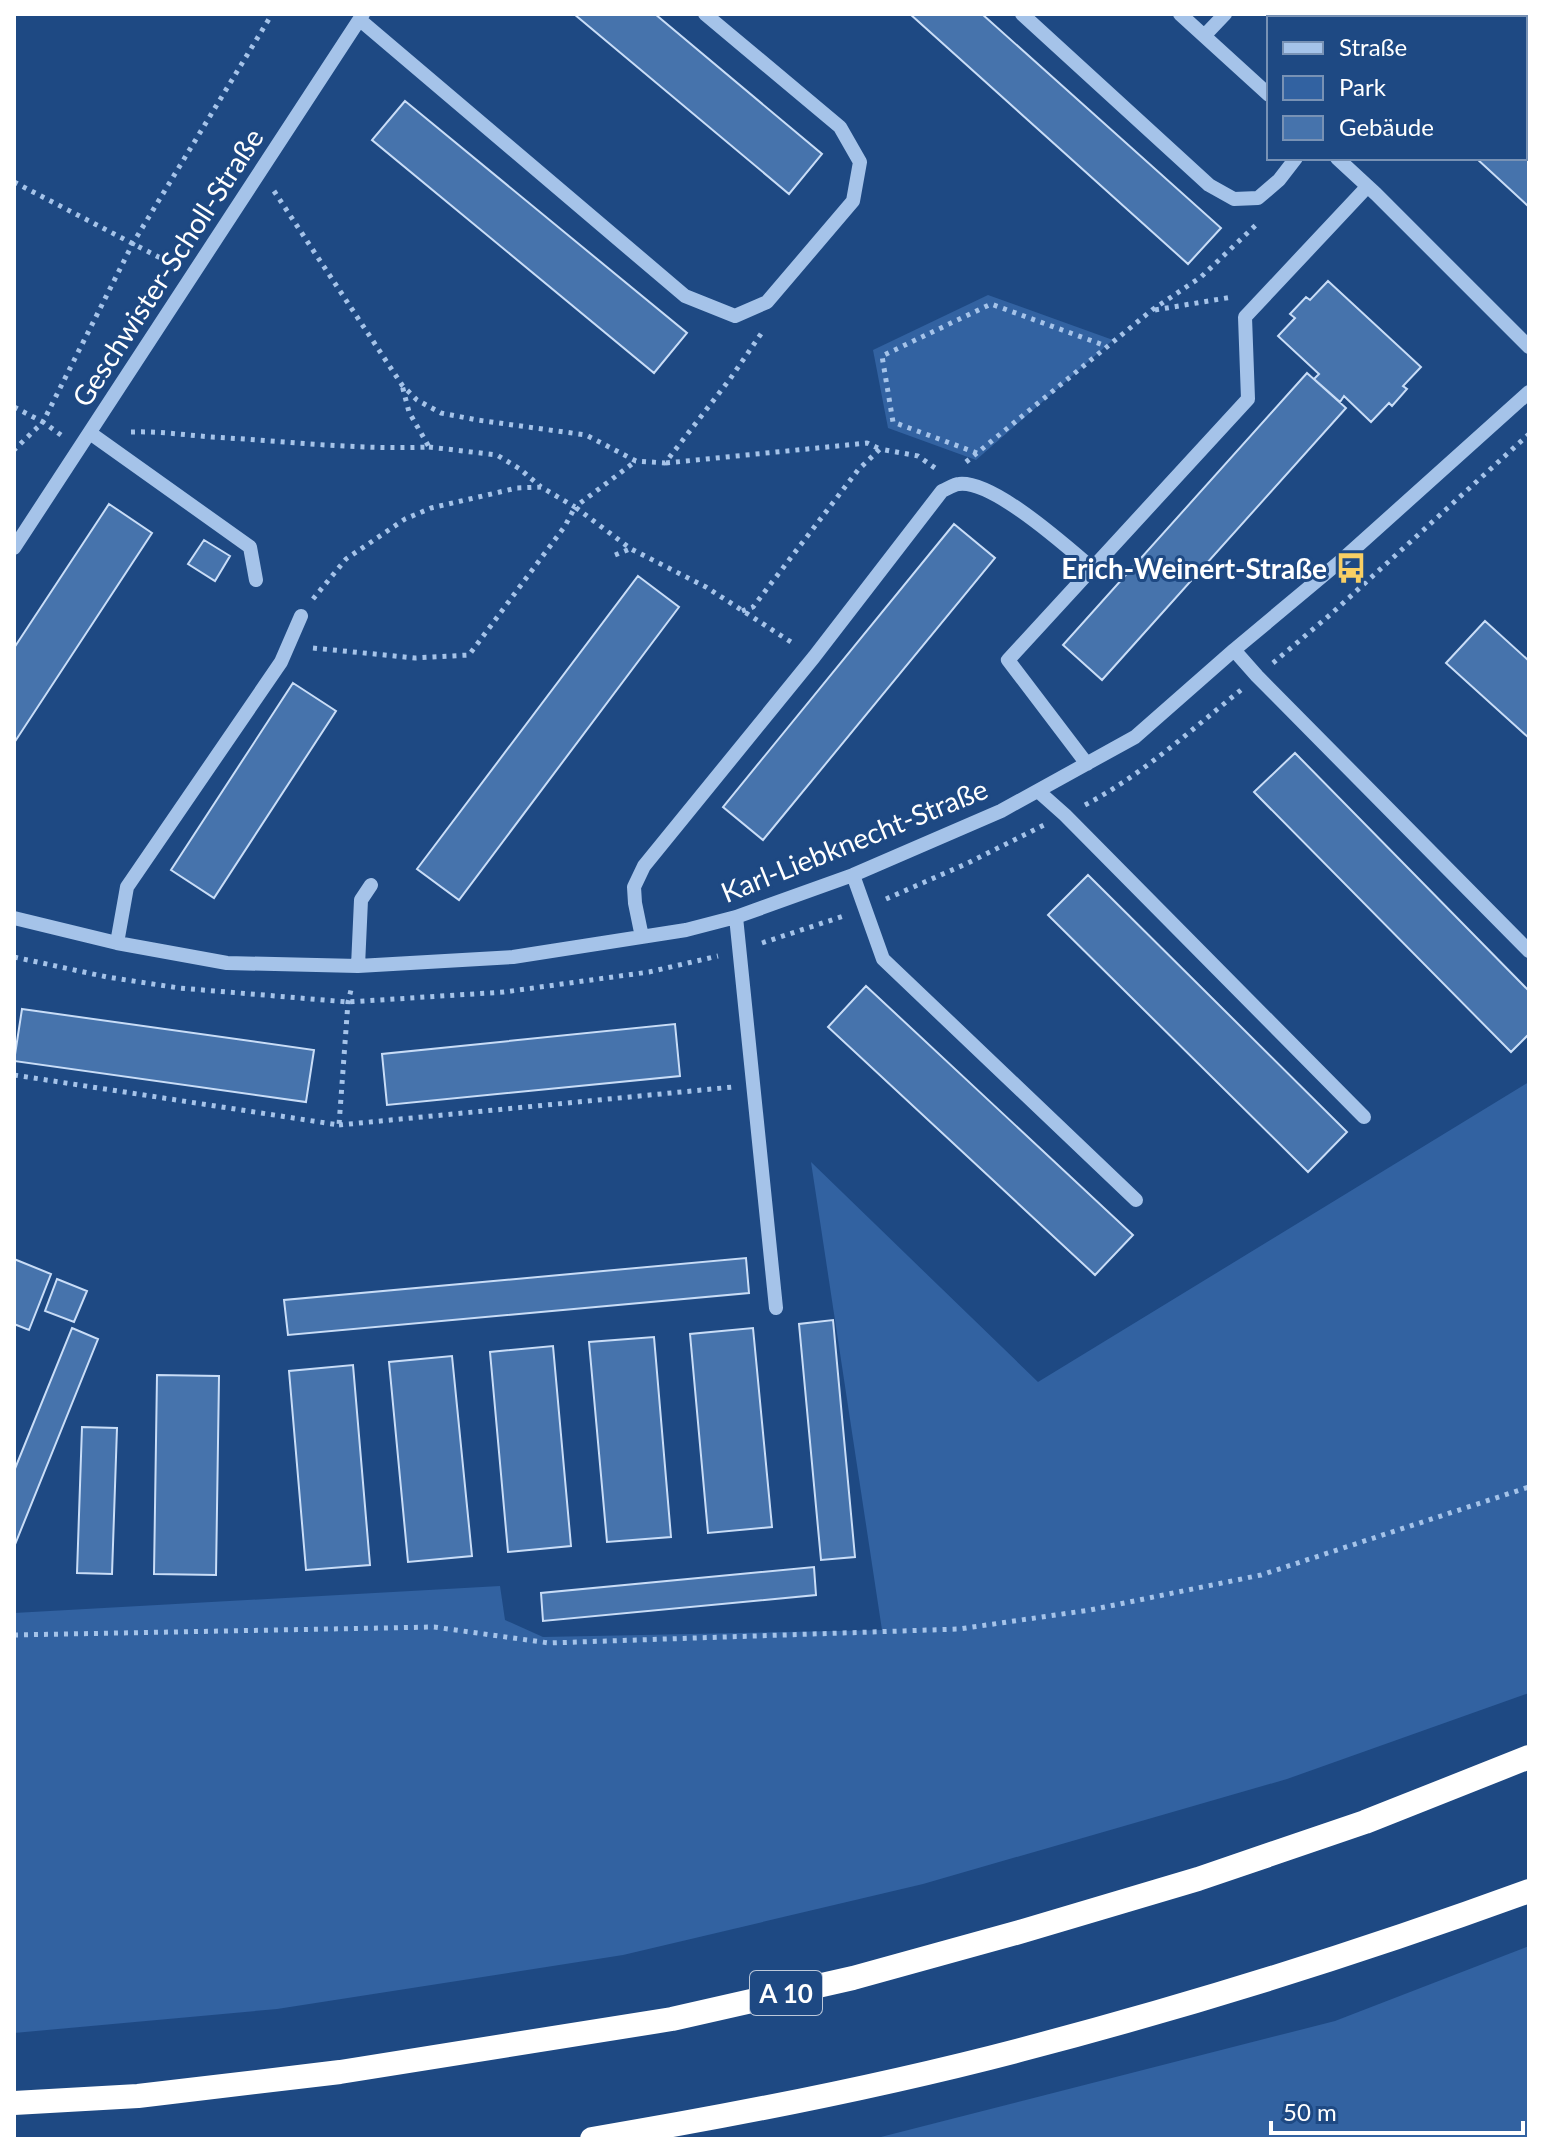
<svg xmlns="http://www.w3.org/2000/svg" width="1543" height="2153" font-family="Lato,sans-serif">
<style>
.green{fill:#3262a1}
.building{fill:#4673ac;stroke:#c9ddf7;stroke-width:2}
.lines{fill:none;stroke-linecap:round;stroke-linejoin:round}
.path{stroke:#a5c3e9;stroke-width:5;stroke-dasharray:4 6;stroke-linecap:butt}
.minor{stroke:#a5c3e9;stroke-width:14}
.highway{stroke:#fff;stroke-width:24}
.labels{text-anchor:middle;dominant-baseline:central;stroke-width:6;stroke-linejoin:round;paint-order:stroke}
.shield{fill:#1e4983;stroke:#bcc8da;stroke-width:2}
.shield-label{font-size:26px;font-weight:bold;fill:#fff}
.street-label{font-size:28px;fill:#fff;stroke:#1e4983}
.poi-label{font-size:28px;font-weight:bold;fill:#fff;stroke:#1e4983;text-anchor:end}
</style>
<rect width="100%" height="100%" fill="#1e4983"/>
<path class="green" d="M 988,295 L 1113,340 L 976,460 L 888,428 L 873,350 Z
M 1529,1082 L 1529,1693 L 1287,1779 L 923,1884 L 623,1955 L 277,2009 L 14,2033 L 14,1613 L 500,1586 L 505,1620 L 543,1637 L 882,1630 L 811,1162 L 1038,1382 Z
M 1529,1946 L 1529,2139 L 873,2139 L 1335,2021 Z"/>
<path class="building" d="M 574,14 L 655,14 L 822,154 L 789,194 Z
M 910,14 L 982,14 L 1221,228 L 1188,264 Z
M 1381,14 L 1497,14 L 1494,18 L 1384,18 Z
M 1529,95 L 1529,207 L 1476,158 L 1525,158 L 1525,99 Z
M 405,101 L 687,333 L 654,373 L 372,140 Z
M 1328,281 L 1421,367 L 1403,386 L 1407,389 L 1392,406 L 1389,403 L 1371,422 L 1344,396 L 1340,402 L 1314,379 L 1319,374 L 1278,336 L 1295,318 L 1290,314 L 1306,297 L 1310,300 Z
M 1307,373 L 1346,408 L 1102,680 L 1063,645 Z
M 109,504 L 152,533 L 14,743 L 14,648 Z
M 954,524 L 995,558 L 763,840 L 723,807 Z
M 204,540 L 230,556 L 215,581 L 188,564 Z
M 638,576 L 679,607 L 459,900 L 417,869 Z
M 1485,621 L 1529,661 L 1529,738 L 1446,663 Z
M 293,683 L 336,711 L 214,898 L 171,870 Z
M 1295,753 L 1529,991 L 1529,1034 L 1511,1052 L 1254,792 Z
M 1088,875 L 1347,1132 L 1308,1172 L 1048,915 Z
M 866,986 L 1133,1235 L 1095,1275 L 828,1027 Z
M 22,1009 L 314,1050 L 306,1102 L 14,1061 Z
M 675,1024 L 680,1076 L 387,1105 L 382,1054 Z
M 746,1258 L 749,1293 L 288,1335 L 284,1300 Z
M 14,1259 L 51,1274 L 29,1330 L 14,1324 Z
M 57,1279 L 87,1291 L 74,1322 L 45,1311 Z
M 833,1320 L 855,1557 L 821,1560 L 799,1324 Z
M 72,1328 L 98,1339 L 14,1547 L 14,1471 Z
M 753,1328 L 772,1527 L 708,1533 L 690,1334 Z
M 654,1337 L 671,1537 L 607,1542 L 589,1342 Z
M 553,1346 L 571,1546 L 508,1552 L 490,1352 Z
M 452,1356 L 472,1556 L 408,1562 L 389,1362 Z
M 353,1365 L 370,1565 L 306,1570 L 289,1371 Z
M 157,1375 L 219,1376 L 216,1575 L 154,1574 Z
M 82,1427 L 117,1428 L 112,1574 L 77,1573 Z
M 814,1567 L 816,1595 L 543,1621 L 541,1593 Z"/>
<g class="lines">
<path class="path" d="M 14,182 L 174,265
M 274,191 L 402,385 L 417,400 L 441,413 L 477,420 L 586,435 L 636,461 L 665,463 L 730,379 L 763,331
M 1155,310 L 1232,297
M 14,407 L 43,422 L 14,450
M 131,432 C 158,431 185,435 212,437 C 285,441 356,450 429,447 L 409,412 L 402,385
M 61,435 L 43,422 L 133,243 L 272,14
M 429,447 L 497,455 L 520,469 L 541,487
M 977,453 L 893,422 L 882,356 L 991,304 L 1106,346
M 966,462 L 1152,310 L 1201,277 L 1258,223
M 666,463 L 867,443 L 880,449
M 615,555 L 630,549
M 313,599 L 346,559 L 405,519 L 431,508 L 517,488 L 541,487 L 575,507 L 636,461
M 742,611 L 753,607 L 858,470 L 880,449 L 918,456 L 935,468
M 313,648 L 415,658 L 469,655 L 565,526 L 575,507 L 631,549 L 706,587 L 794,644
M 1273,663 L 1331,614 L 1529,434
M 1085,805 C 1142,775 1191,730 1241,690
M 886,899 L 968,863 L 1044,825
M 762,943 L 844,916
M 14,957 L 107,977 L 179,988 L 348,1002 L 504,992 L 649,972 L 718,956
M 14,1075 L 339,1125 L 348,1002 L 351,990
M 339,1125 L 733,1087
M 14,1635 L 434,1627 L 549,1643 L 959,1629 L 1090,1610 L 1261,1575 L 1529,1487"/>
<path class="minor" d="M 1022,14 L 1209,185 L 1234,199 L 1258,198 L 1279,180 L 1296,158
M 1180,14 L 1269,95
M 360,20 L 685,296 L 735,316 L 767,302 L 853,201 L 860,162 L 840,127 L 705,14
M 1205,35 L 1225,14
M 1337,158 L 1376,194 L 1529,347
M 90,433 L 250,547 L 256,580
M 14,548 L 363,14
M 1234,650 L 1257,676 L 1529,951
M 1087,764 L 1008,660 L 1248,399 L 1245,317 L 1367,187
M 1038,791 L 1065,815 L 1364,1117
M 853,875 L 883,959 L 1136,1200
M 736,917 L 776,1308
M 14,918 L 117,943 L 227,963 L 358,966 L 513,957 L 686,930 L 736,917 L 853,875 L 1001,811 L 1135,737 L 1234,650 L 1343,559 L 1529,392
M 642,937 L 635,903 L 634,887 L 644,866 L 814,657 L 942,491 C 947,489 954,484 959,484 C 993,480 1066,546 1092,568
M 117,943 L 127,887 L 281,662 L 301,616
M 358,966 L 361,900 L 371,885"/>
<path class="highway" d="M 14,2103 L 138,2096 L 340,2072 L 672,2019 L 853,1978 L 1023,1931 L 1198,1879 L 1365,1822 L 1529,1757
M 592,2139 C 735,2115 879,2087 1020,2050 C 1192,2005 1362,1952 1529,1891"/>
</g>
<defs>
<symbol id="bus-bare" viewBox="-9 -9 18 18"><path d="M-5-6H5V4H4V6H2V4H-2V6H-4V4H-5ZM-3.5-4V0h7V-4ZM-3.5 1.2v1.5H-2V1.2ZM2 1.2v1.5H3.5V1.2Z" fill="#f8cf64" stroke="#1e4983" stroke-width="2.5" paint-order="stroke"/></symbol>
</defs>
<g fill-rule="evenodd">
<use href="#bus-bare" x="1329" y="546" width="44" height="44"/>
</g>
<g class="labels">
<rect class="shield" x="750" y="1971" width="72" height="44" rx="6"/>
<g class="shield-label">
<text x="786" y="1993">A 10</text>
</g>
<g class="street-label">
<text transform="translate(167 267) rotate(-57)">Geschwister-Scholl-Straße</text>
<text transform="translate(854 840) rotate(-22)">Karl-Liebknecht-Straße</text>
</g>
<g class="poi-label">
<text x="1327" y="568">Erich-Weinert-Straße</text>
</g>
</g>
<rect width="1543" height="2153" fill="none" stroke="#ffffff" stroke-width="32"/>
<rect x="1267" y="16" width="260" height="144" fill="#1e4983" stroke="#7892b5" stroke-width="2"/>
<rect x="1283" y="42" width="40" height="12" fill="#a5c3e9" stroke="#7892b5" stroke-width="2"/>
<text x="1339" y="56" font-size="24" fill="#ffffff">Straße</text>
<rect x="1283" y="76" width="40" height="24" fill="#3262a1" stroke="#7892b5" stroke-width="2"/>
<text x="1339" y="96" font-size="24" fill="#ffffff">Park</text>
<rect x="1283" y="116" width="40" height="24" fill="#4673ac" stroke="#7892b5" stroke-width="2"/>
<text x="1339" y="136" font-size="24" fill="#ffffff">Gebäude</text>
<path d="M1271 2121v12h252v-12" fill="none" stroke="#ffffff" stroke-width="4"/>
<text x="1283" y="2121" font-size="24" fill="#ffffff" stroke="#1e4983" stroke-width="6" paint-order="stroke">50 m</text>
</svg>
